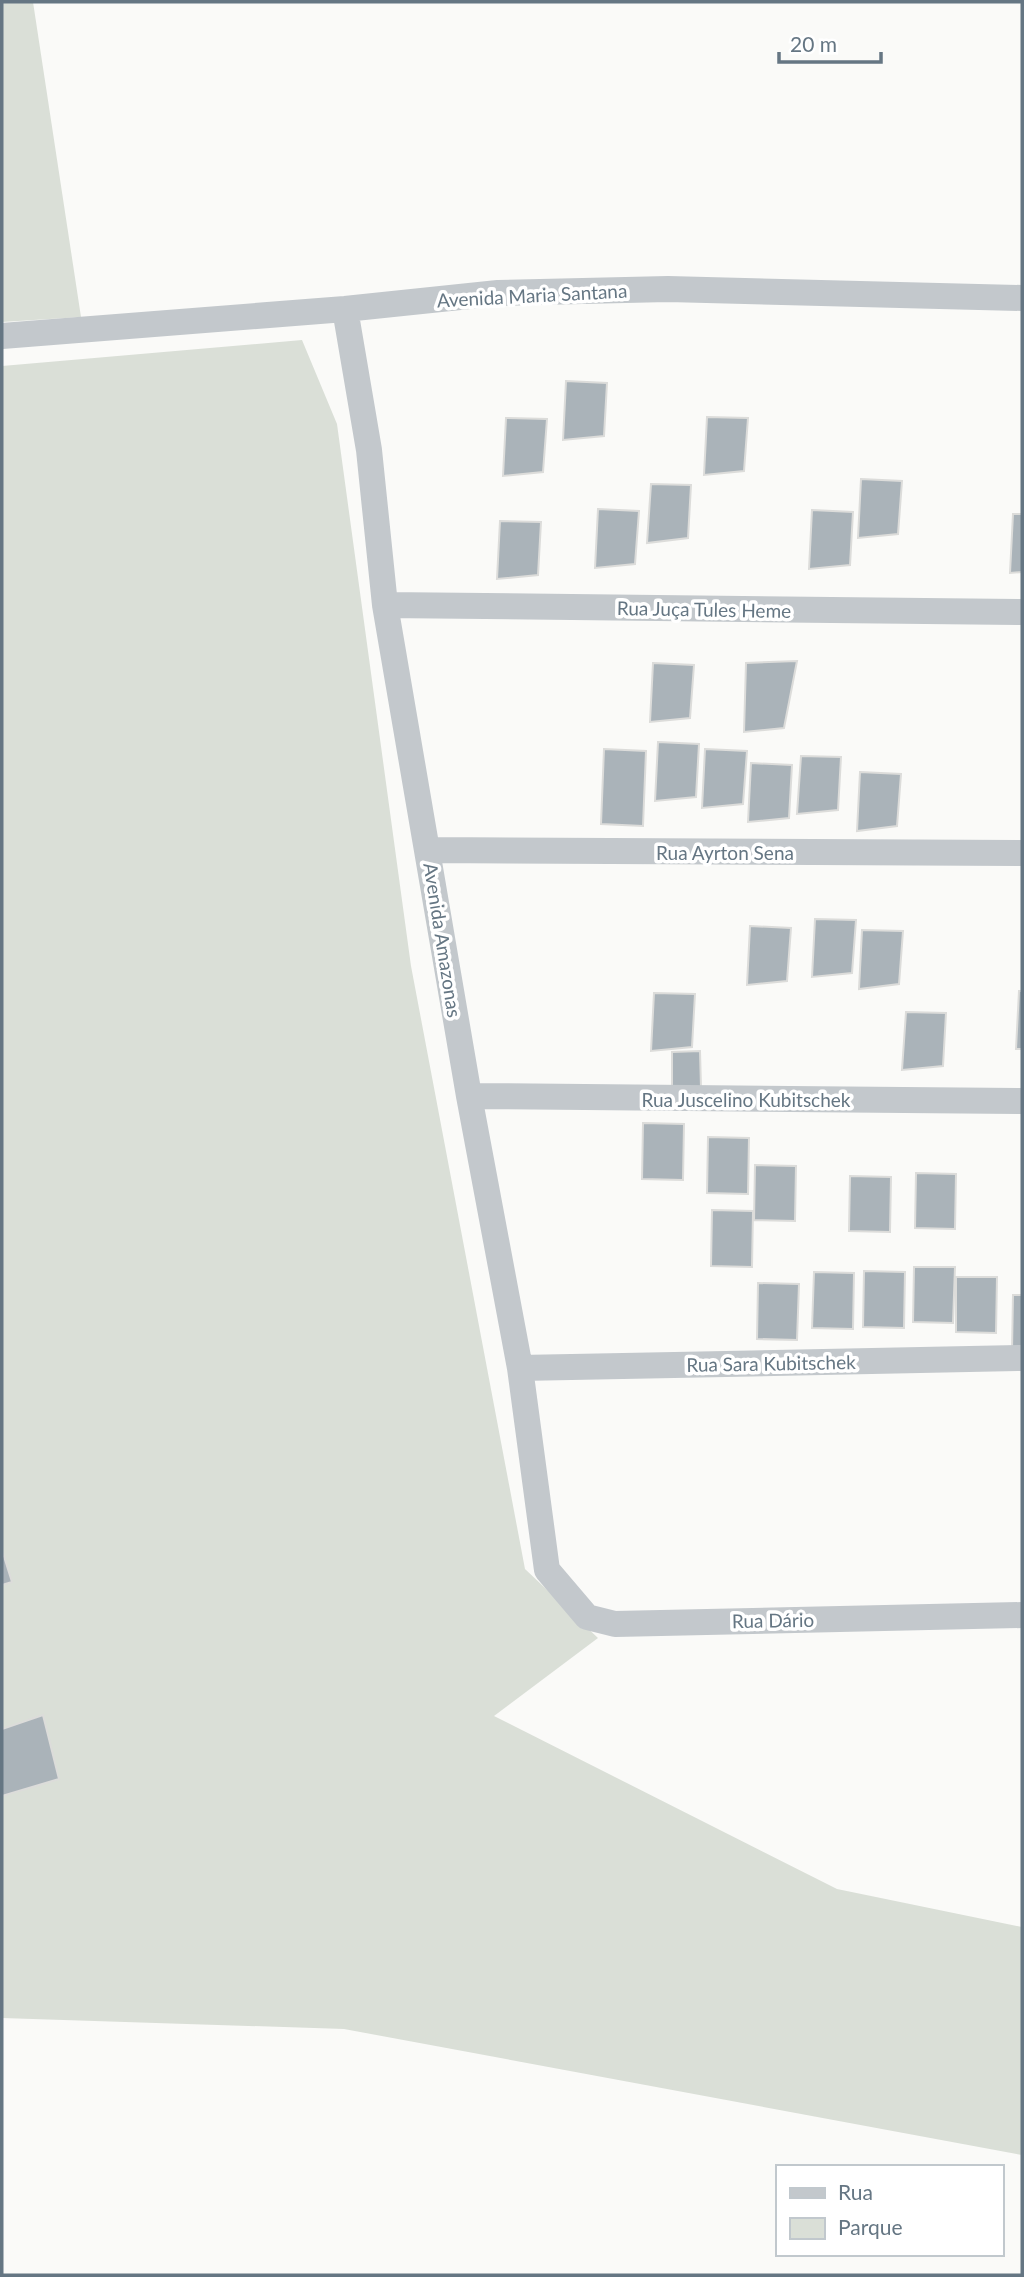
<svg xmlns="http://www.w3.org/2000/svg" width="1024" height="2277" font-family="Lato,sans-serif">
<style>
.green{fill:#dadfd7}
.building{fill:#aab3b9;stroke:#dcdcda;stroke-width:2}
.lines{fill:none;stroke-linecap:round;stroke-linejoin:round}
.street{stroke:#c3c8cc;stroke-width:26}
.labels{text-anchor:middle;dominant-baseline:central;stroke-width:7;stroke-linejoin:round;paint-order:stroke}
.street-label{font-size:19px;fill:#657683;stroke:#fff}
</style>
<rect width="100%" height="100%" fill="#fafaf8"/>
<path class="green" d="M 2,2 L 33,2 L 81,317 L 2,322 Z
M 302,340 L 337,424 L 411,966 L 525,1569 L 598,1638 L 494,1716 L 837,1889 L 1022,1927 L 1022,2155 L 344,2029 L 2,2018 L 2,366 Z"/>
<path class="building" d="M 566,381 L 607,383 L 604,436 L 563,440 Z
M 707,417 L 748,418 L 744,471 L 704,475 Z
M 506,418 L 547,419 L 543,472 L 503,476 Z
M 861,479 L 902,481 L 898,534 L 858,538 Z
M 651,484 L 691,485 L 688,538 L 647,543 Z
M 598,509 L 639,511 L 635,564 L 595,568 Z
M 812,510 L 853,512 L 850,565 L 809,569 Z
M 1013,514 L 1022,514 L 1022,572 L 1010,573 Z
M 500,521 L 541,522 L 538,575 L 497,579 Z
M 797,661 L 784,728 L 744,732 L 746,663 Z
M 653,663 L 694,665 L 690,718 L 650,722 Z
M 658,742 L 699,744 L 696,797 L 655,801 Z
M 604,749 L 646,751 L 643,826 L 601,824 Z
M 705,749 L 747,751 L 743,804 L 702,808 Z
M 801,756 L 841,757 L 838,810 L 797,814 Z
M 751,763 L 792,765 L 789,818 L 748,822 Z
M 860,772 L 901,774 L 897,826 L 857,831 Z
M 815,919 L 856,920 L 852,973 L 812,977 Z
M 750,926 L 791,928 L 787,981 L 747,985 Z
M 862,930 L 903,931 L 899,984 L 859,989 Z
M 1019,991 L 1022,991 L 1022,1049 L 1016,1049 Z
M 654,993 L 695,994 L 692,1047 L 651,1051 Z
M 906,1012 L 946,1013 L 943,1066 L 902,1070 Z
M 700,1051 L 701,1088 L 672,1088 L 672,1052 Z
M 643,1123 L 684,1124 L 683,1180 L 642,1179 Z
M 708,1137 L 749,1138 L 748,1194 L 707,1193 Z
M 755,1165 L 796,1166 L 795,1221 L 754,1220 Z
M 916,1173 L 956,1174 L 955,1229 L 915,1228 Z
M 850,1176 L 891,1177 L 890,1232 L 849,1231 Z
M 712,1210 L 753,1211 L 752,1267 L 711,1266 Z
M 914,1267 L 955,1267 L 953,1323 L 913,1322 Z
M 864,1271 L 905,1272 L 904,1328 L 863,1327 Z
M 814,1272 L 854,1273 L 853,1329 L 812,1328 Z
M 956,1277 L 997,1277 L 996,1333 L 956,1332 Z
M 758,1283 L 799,1284 L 797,1340 L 757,1339 Z
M 1013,1295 L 1022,1295 L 1022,1351 L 1012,1350 Z
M 2,1550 L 12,1582 L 2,1585 Z
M 43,1715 L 59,1779 L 2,1796 L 2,1729 Z"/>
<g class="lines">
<path class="street" d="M 345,309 L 369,450 L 385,605 L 469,1096 L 520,1368 L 547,1570 L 587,1617 L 615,1624 L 1022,1615
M 2,336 L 345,309 L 498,293 L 668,289 L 1022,298
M 385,605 L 1022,612
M 429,850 L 1022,853
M 469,1096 L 1022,1101
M 520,1368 L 1022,1358"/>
</g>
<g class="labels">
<g class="street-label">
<text transform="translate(532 295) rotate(-3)">Avenida Maria Santana</text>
<text transform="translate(704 609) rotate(1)">Rua Juça Tules Heme</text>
<text x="725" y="852">Rua Ayrton Sena</text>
<text transform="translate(443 940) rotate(81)">Avenida Amazonas</text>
<text x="746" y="1099">Rua Juscelino Kubitschek</text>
<text transform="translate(771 1363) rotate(-1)">Rua Sara Kubitschek</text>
<text transform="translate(773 1620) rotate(-1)">Rua Dário</text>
</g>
</g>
<rect width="1024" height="2277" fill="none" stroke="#657683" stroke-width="7"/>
<rect x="776" y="2165" width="228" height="91" fill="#ffffff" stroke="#c1c8cd" stroke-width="2"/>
<rect x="790" y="2188" width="35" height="10" fill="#c3c8cc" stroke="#c1c8cd" stroke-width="2"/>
<text x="838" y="2200" font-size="21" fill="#657683">Rua</text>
<rect x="790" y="2218" width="35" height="21" fill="#dadfd7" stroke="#c1c8cd" stroke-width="2"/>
<text x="838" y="2235" font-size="21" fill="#657683">Parque</text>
<path d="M779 52v10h102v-10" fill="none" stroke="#657683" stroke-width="3.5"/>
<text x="790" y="52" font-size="21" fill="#657683" stroke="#ffffff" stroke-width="5" paint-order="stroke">20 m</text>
</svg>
